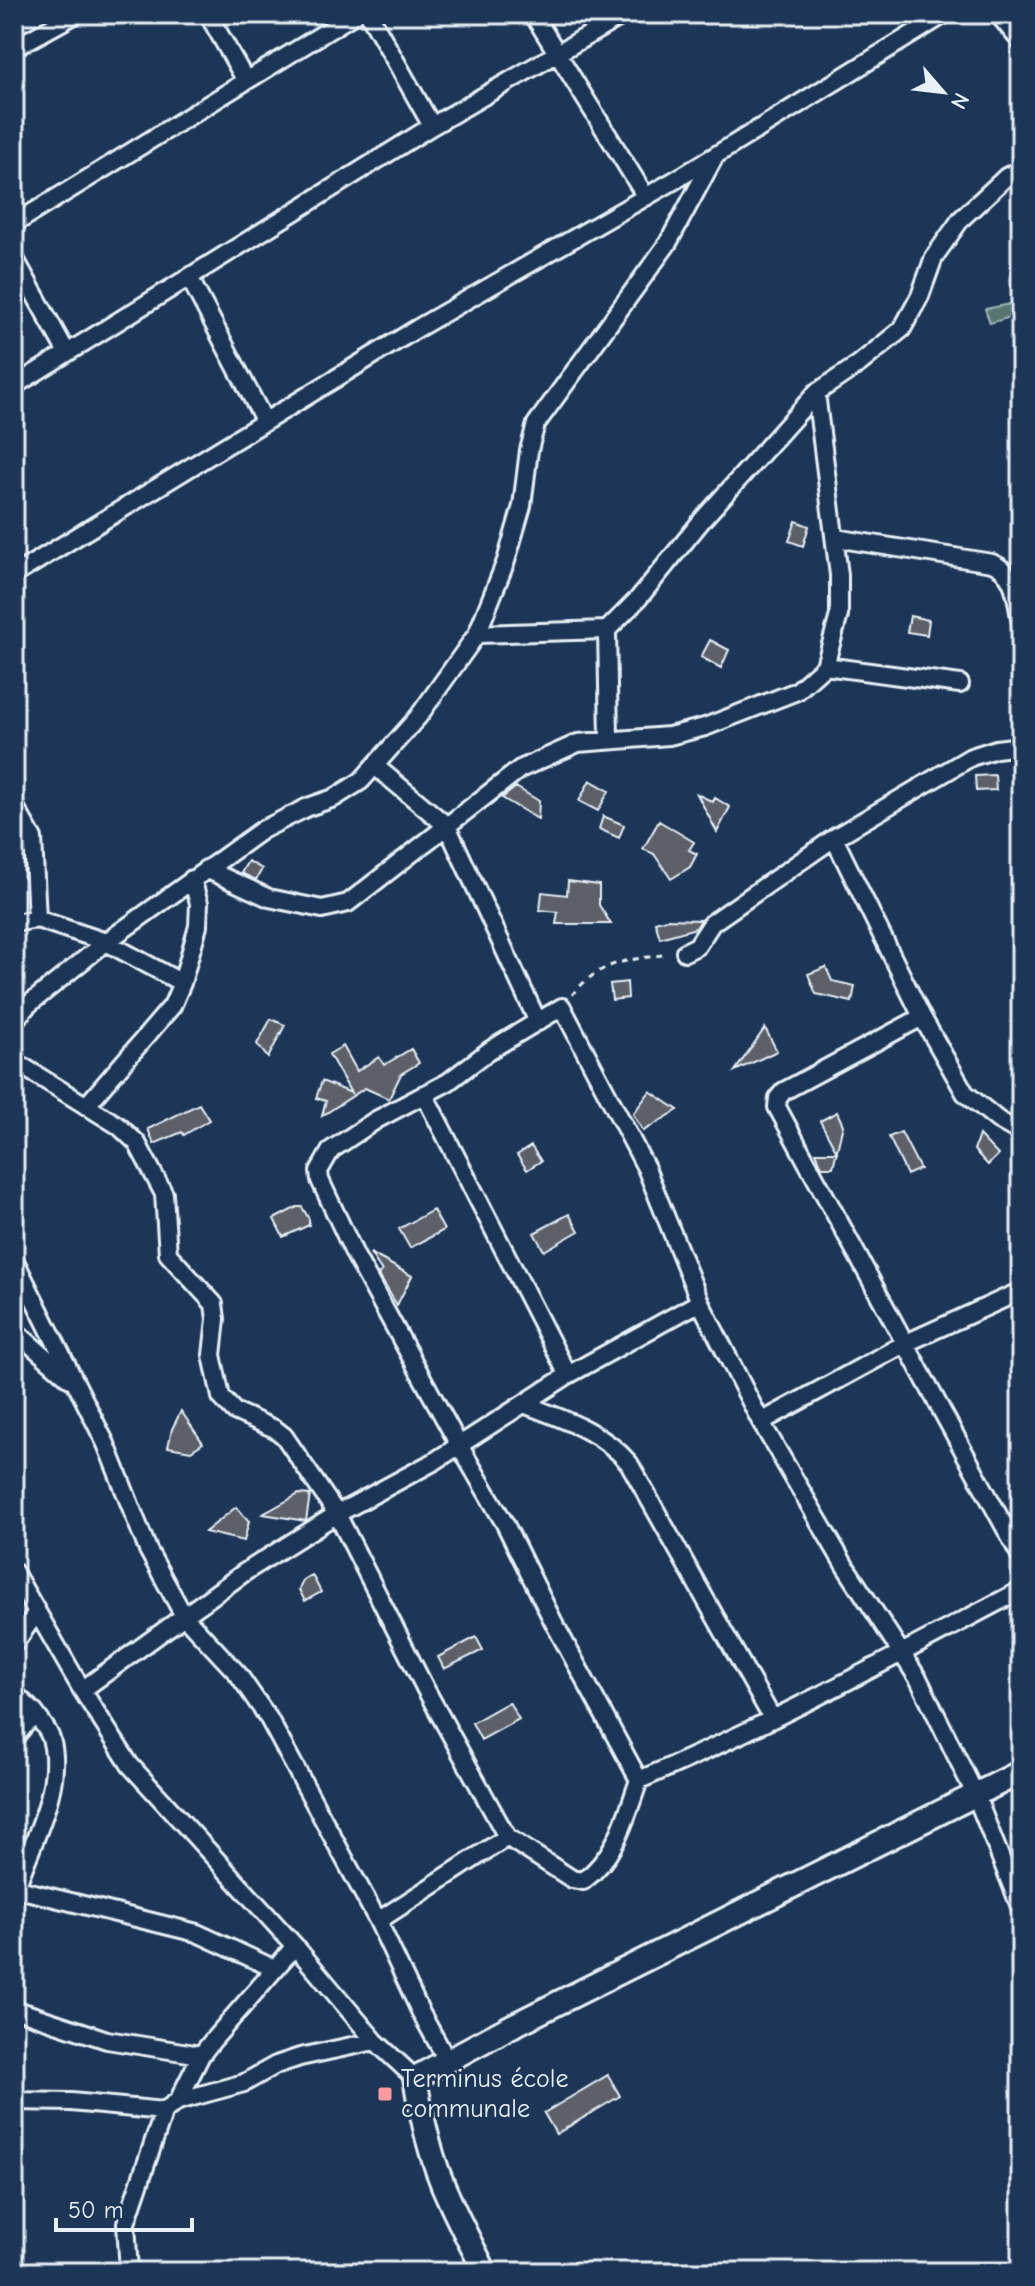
<svg xmlns="http://www.w3.org/2000/svg" width="1035" height="2286" font-family="'Comic Neue',sans-serif">
<style>
.green{fill:#587471;stroke:#a0b2b4;stroke-width:2}
.building{fill:#5d6167;stroke:#e8f1f8;stroke-width:2}
.lines{fill:none;stroke-linecap:round;stroke-linejoin:round}
.street-casing{stroke:#e8f1f8;stroke-width:22}
.secondary-casing{stroke:#e8f1f8;stroke-width:28}
.path{stroke:#e8f1f8;stroke-width:3;stroke-dasharray:6 6;stroke-linecap:butt}
.street{stroke:#1d3557;stroke-width:16}
.secondary{stroke:#1d3557;stroke-width:22}
.poi-dot{fill:#ff9aa2;stroke:#1d3557;stroke-width:3}
.labels{text-anchor:middle;dominant-baseline:central;stroke-width:6;stroke-linejoin:round;paint-order:stroke}
.poi-label{font-size:26px;fill:#e8f1f8;stroke:#1d3557;text-anchor:start}
</style>
<rect width="100%" height="100%" fill="#1d3557"/>
<filter id="ink" filterUnits="userSpaceOnUse"><feTurbulence type="fractalNoise" baseFrequency=".0125" numOctaves="2"/><feDisplacementMap in="SourceGraphic" scale="16" xChannelSelector="R" yChannelSelector="G"/><feConvolveMatrix kernelMatrix="1 2 1 2 8 2 1 2 1" color-interpolation-filters="sRGB"/></filter>
<g filter="url(#ink)">
<path class="green" d="M 1021,302 L 1021,314 L 990,323 L 985,309 Z"/>
<path class="building" d="M 796,521 L 809,526 L 803,546 L 789,541 Z
M 910,616 L 929,620 L 927,635 L 907,632 Z
M 710,640 L 729,650 L 721,668 L 701,657 Z
M 995,775 L 996,790 L 976,791 L 975,776 Z
M 590,780 L 609,791 L 598,811 L 579,801 Z
M 516,787 L 539,801 L 538,819 L 502,798 Z
M 697,794 L 713,802 L 715,798 L 730,807 L 717,832 Z
M 603,816 L 624,825 L 619,838 L 599,829 Z
M 659,821 L 694,842 L 689,850 L 697,854 L 690,867 L 671,879 L 654,854 L 643,849 Z
M 248,861 L 262,869 L 256,880 L 241,873 Z
M 568,881 L 599,885 L 599,905 L 611,924 L 556,924 L 558,912 L 540,910 L 542,892 L 567,895 Z
M 666,919 L 701,920 L 696,928 L 660,938 L 655,922 Z
M 826,967 L 832,981 L 855,986 L 852,1002 L 816,994 L 808,974 Z
M 627,982 L 628,998 L 612,1000 L 610,984 Z
M 271,1019 L 285,1025 L 268,1058 L 257,1044 Z
M 765,1028 L 777,1051 L 735,1071 Z
M 343,1046 L 357,1071 L 379,1057 L 384,1065 L 411,1049 L 419,1063 L 401,1074 L 389,1099 L 365,1088 L 322,1116 L 326,1101 L 316,1098 L 322,1081 L 351,1093 L 329,1054 Z
M 650,1091 L 678,1110 L 643,1131 L 633,1114 Z
M 199,1104 L 209,1120 L 184,1135 L 182,1132 L 154,1144 L 148,1129 Z
M 837,1112 L 843,1125 L 833,1167 L 822,1167 L 816,1152 L 837,1152 L 820,1121 Z
M 901,1132 L 920,1169 L 907,1175 L 889,1137 Z
M 979,1135 L 998,1155 L 988,1165 L 974,1150 Z
M 531,1146 L 541,1161 L 527,1170 L 517,1155 Z
M 297,1207 L 302,1207 L 309,1219 L 309,1225 L 283,1237 L 274,1219 Z
M 433,1210 L 444,1230 L 410,1248 L 399,1229 Z
M 569,1214 L 579,1231 L 544,1251 L 534,1233 Z
M 370,1253 L 412,1276 L 397,1305 L 378,1274 L 382,1271 Z
M 181,1411 L 203,1443 L 191,1451 L 168,1447 L 172,1429 Z
M 299,1494 L 310,1495 L 306,1521 L 263,1514 Z
M 236,1507 L 249,1521 L 244,1541 L 205,1532 Z
M 312,1575 L 321,1592 L 305,1601 L 299,1590 L 303,1580 Z
M 476,1637 L 483,1650 L 444,1669 L 438,1657 Z
M 509,1702 L 519,1719 L 481,1740 L 472,1723 Z
M 608,2075 L 620,2096 L 556,2134 L 544,2113 Z"/>
<g class="lines">
<defs>
<path id="street" d="M 208,14 L 246,81
M 369,14 L 432,126
M 533,14 L 646,197
M 998,14 L 1021,42
M 14,48 L 76,14
M 14,224 L 355,14
M 14,257 L 67,353
M 189,277 L 265,422
M 14,386 L 432,126 L 625,14
M 835,538 L 992,563 C 1017,573 1016,600 1021,623
M 14,575 L 418,328 L 682,176 L 945,14
M 607,630 L 609,739
M 477,634 L 607,630 L 638,599 L 703,519 L 816,393 L 859,364 L 902,329 L 920,296 L 934,257 L 961,219 L 1006,177 L 1021,169
M 825,666 L 960,684
M 375,766 L 447,826 L 538,1022
M 14,805 L 33,838 L 37,919
M 834,838 L 922,1017 L 965,1093 L 998,1120 L 1021,1133
M 206,869 L 269,898 L 322,909 L 348,903 L 520,769 L 578,743 L 669,736 L 705,727 L 797,691 L 825,666 L 839,615 L 839,575 L 816,393
M 14,923 L 37,919 L 106,942 L 182,983
M 685,952 L 697,946 L 712,923 L 834,838 L 971,757 L 996,749 L 1021,746
M 922,1017 L 784,1091 L 778,1098 L 777,1107 L 1021,1557
M 14,1021 L 28,1005 L 106,942 L 262,830 L 308,807 L 334,798 L 361,781 L 418,717 L 477,634 L 506,561 L 522,506 L 529,450 L 536,424 L 668,243 L 715,156
M 14,1061 L 119,1126 L 137,1143 L 164,1194 L 168,1254 L 214,1304 L 216,1319 L 212,1355 L 221,1397 L 234,1411 L 275,1429 L 284,1436 L 337,1514 L 425,1688 L 507,1837 L 378,1921
M 424,1094 L 568,1375
M 86,1106 L 172,1006 L 182,983 L 198,926 L 199,903 L 192,879
M 14,1259 L 106,1444 L 148,1550 L 184,1616 L 238,1674 L 269,1719 L 378,1921 L 421,2013 L 447,2060
M 14,1330 L 70,1379
M 524,1404 C 562,1419 602,1431 629,1463 L 772,1718
M 761,1422 L 904,1344 L 1021,1291
M 14,1572 L 82,1690 L 130,1765 L 295,1946 L 375,2041 L 415,2078
M 14,1644 L 37,1612
M 82,1690 L 245,1572 L 337,1514 L 435,1461 L 568,1375 L 700,1302 L 761,1422 L 845,1566 L 919,1680 L 976,1796 L 1021,1909
M 14,1693 L 35,1713 L 14,1738
M 639,1780 C 770,1725 895,1656 1021,1590
M 507,1837 L 572,1879 L 583,1881 C 616,1857 626,1817 639,1780 L 553,1621 L 505,1524 L 459,1445 L 355,1255 L 320,1180 L 319,1171 L 331,1150 L 376,1120 L 448,1082 L 490,1050 L 562,1007 L 646,1168 L 700,1302
M 14,1888 L 197,1933 L 275,1969
M 16,1888 C 30,1846 65,1785 51,1739 C 49,1730 40,1721 35,1713
M 14,2009 L 107,2040 L 201,2055
M 14,2101 L 71,2102 L 164,2111 L 178,2101 L 244,2083 L 276,2065 L 300,2057 L 375,2041
M 178,2101 L 201,2055 L 213,2040 L 295,1946
M 129,2272 L 126,2223 L 164,2111"/>
<path id="secondary" d="M 485,2272 C 473,2248 460,2224 449,2199 C 431,2161 422,2119 415,2078 L 508,2028 L 1021,1772"/>
</defs>
<use href="#street" class="street-casing"/>
<use href="#secondary" class="secondary-casing"/>
<path class="path" d="M 572,995 C 602,960 625,961 668,954"/>
<use href="#street" class="street"/>
<use href="#secondary" class="secondary"/>
</g>
</g>
<rect class="poi-dot" x="377" y="2086" width="16" height="16" rx="4"/>
<g class="labels">
<g class="poi-label">
<text x="401" y="2079">Terminus école<tspan x="401" dy="30">communale</tspan></text>
</g>
</g>
<rect width="1035" height="2286" fill="none" stroke="#1d3557" stroke-width="48"/>
<rect x="24" y="24" width="987" height="2238" fill="none" stroke="#e8f1f8" stroke-width="3" filter="url(#ink)"/>
<g transform="translate(943 92) rotate(118)" stroke="#1d3557" stroke-width="6" paint-order="stroke">
<path d="M0-6L14 30L0 20L-14 30Z" fill="#e8f1f8"/>
<text y="-12" font-size="22" font-weight="bold" text-anchor="middle" fill="#e8f1f8">N</text>
</g>
<path d="M56 2218v12h136v-12" fill="none" stroke="#e8f1f8" stroke-width="4"/>
<text x="68" y="2218" font-size="24" fill="#e8f1f8" stroke="#1d3557" stroke-width="6" paint-order="stroke">50 m</text>
</svg>
